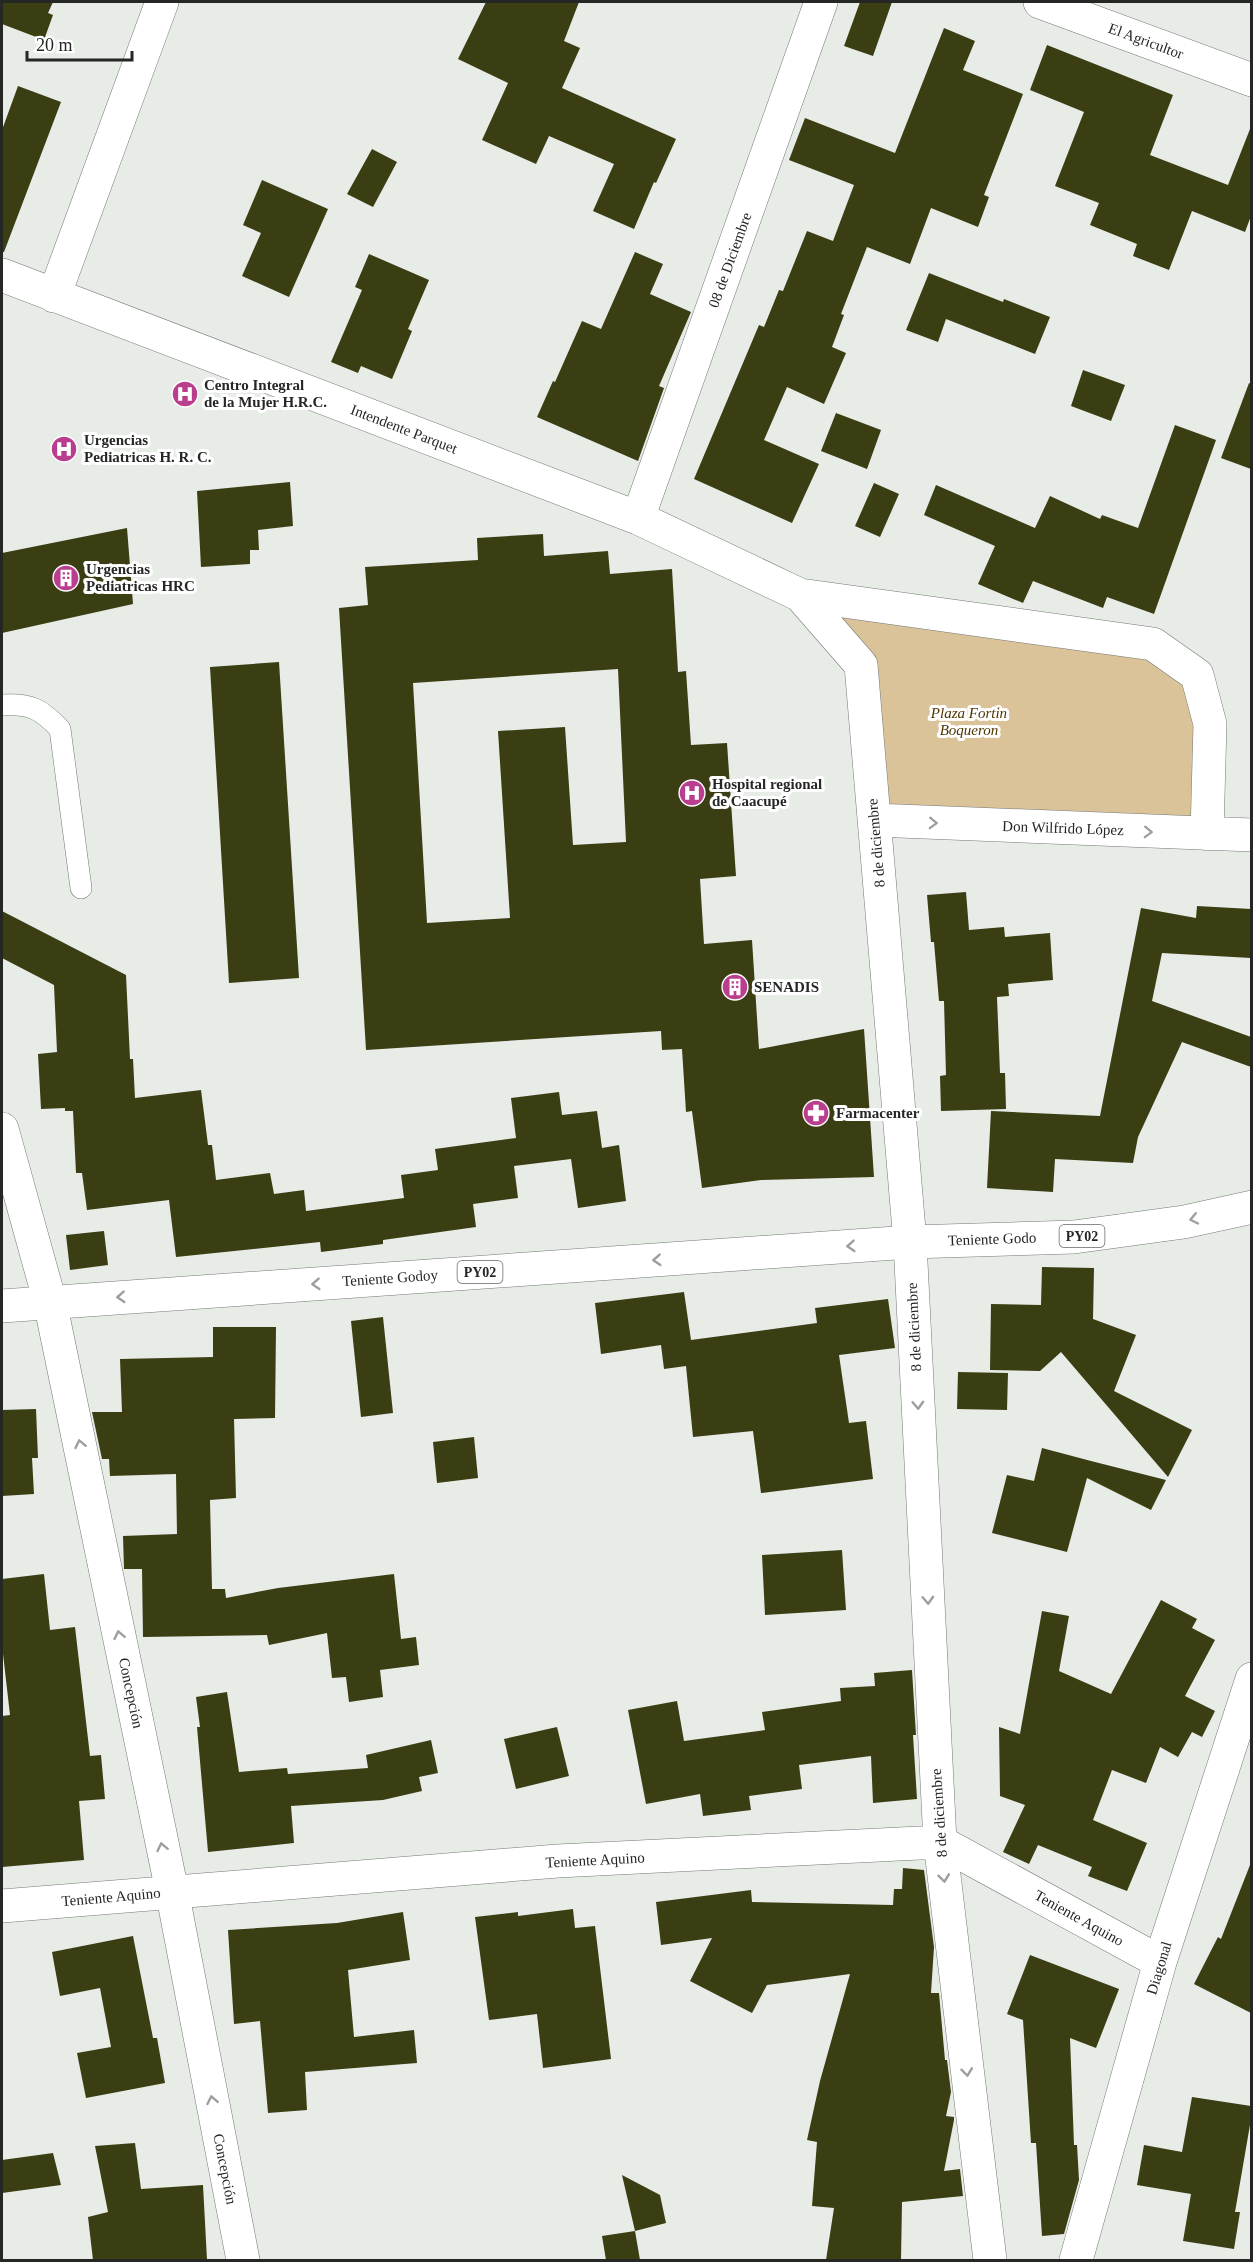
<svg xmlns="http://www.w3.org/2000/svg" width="1253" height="2262" font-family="Georgia,serif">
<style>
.green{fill:#dac299}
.building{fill:#3b3d13;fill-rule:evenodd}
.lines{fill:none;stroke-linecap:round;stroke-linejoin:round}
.lane-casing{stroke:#757975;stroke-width:22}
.street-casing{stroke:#757975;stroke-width:34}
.primary-casing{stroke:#757975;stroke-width:34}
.lane{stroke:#fff;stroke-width:21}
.street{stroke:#fff;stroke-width:33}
.primary{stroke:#fff;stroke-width:33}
.oneway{stroke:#9d9e9d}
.labels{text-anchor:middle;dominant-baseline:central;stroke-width:6;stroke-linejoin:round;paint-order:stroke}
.shield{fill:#fff;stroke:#666866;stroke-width:1.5}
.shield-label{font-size:14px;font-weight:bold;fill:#252725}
.street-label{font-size:15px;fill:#252725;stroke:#fff}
.poi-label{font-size:15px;font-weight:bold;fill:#252725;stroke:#fff;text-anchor:start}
.park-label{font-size:15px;font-style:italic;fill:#4e3600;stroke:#fff}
</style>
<rect width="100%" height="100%" fill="#e7ece7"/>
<path class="green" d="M 800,595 L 1153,644 L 1197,675 L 1207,834 L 874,820 L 861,665 Z"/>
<path class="building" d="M 2,2 L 53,2 L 48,13 L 53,15 L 44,40 L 2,24 Z
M 486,2 L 579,2 L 564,41 L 580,48 L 562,88 L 676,139 L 656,183 L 654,182 L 634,229 L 593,211 L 614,164 L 549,136 L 536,164 L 482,140 L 508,83 L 458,59 Z
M 860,2 L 892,2 L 873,56 L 844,46 Z
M 944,28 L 975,41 L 963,70 L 1023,94 L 984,195 L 989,197 L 978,227 L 931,208 L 910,264 L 867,247 L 841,314 L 844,315 L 832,347 L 846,353 L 824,404 L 787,387 L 764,440 L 819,464 L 792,523 L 694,479 L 759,325 L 764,327 L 779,290 L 783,291 L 807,231 L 833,241 L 854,185 L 789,160 L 805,118 L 895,153 Z
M 1047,45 L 1173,95 L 1150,155 L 1228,185 L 1250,129 L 1251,129 L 1251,216 L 1245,232 L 1192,211 L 1169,270 L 1133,256 L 1137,244 L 1090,225 L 1099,203 L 1055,186 L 1084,112 L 1030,90 Z
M 18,86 L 61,102 L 4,252 L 2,252 L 2,130 Z
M 372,149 L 397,162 L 373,207 L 347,194 Z
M 262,180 L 328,209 L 289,297 L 242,276 L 261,233 L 243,225 Z
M 635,252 L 663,264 L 650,294 L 691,312 L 659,386 L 664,388 L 638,461 L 537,417 L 553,381 L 555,382 L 582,321 L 601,329 Z
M 369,254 L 429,280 L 408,329 L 412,331 L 392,379 L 361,366 L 358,373 L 331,362 L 362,290 L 355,287 Z
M 929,273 L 1003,302 L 1004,299 L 1050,317 L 1035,354 L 946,319 L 938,342 L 906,330 Z
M 1083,370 L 1125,385 L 1111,421 L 1071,406 Z
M 1249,383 L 1251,384 L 1251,469 L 1221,458 Z
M 836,413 L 881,430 L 867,469 L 821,451 Z
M 1175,425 L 1216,440 L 1154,614 L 1107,597 L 1103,608 L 1033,581 L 1023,603 L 978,584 L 995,546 L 924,515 L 936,485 L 1035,528 L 1050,496 L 1100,519 L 1102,515 L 1138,528 Z
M 290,482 L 293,526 L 258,530 L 259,550 L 250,550 L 250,564 L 201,567 L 197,491 Z
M 874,483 L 899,494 L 880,537 L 855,526 Z
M 127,528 L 133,604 L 2,633 L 2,553 Z
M 543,534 L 544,556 L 608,551 L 610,574 L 672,569 L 678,672 L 686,671 L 691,745 L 727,743 L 736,876 L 700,879 L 704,944 L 752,940 L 759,1049 L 864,1029 L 874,1177 L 761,1180 L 702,1188 L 692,1111 L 686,1112 L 682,1049 L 662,1050 L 661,1031 L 366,1050 L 339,608 L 368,605 L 365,567 L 478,560 L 477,538 ZM 618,669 L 626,842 L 573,845 L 565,727 L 498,731 L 510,918 L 427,923 L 413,683 Z
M 279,662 L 299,978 L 229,983 L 210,667 Z
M 966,892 L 969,930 L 1004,927 L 1005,937 L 1050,933 L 1053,980 L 1008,984 L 1009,996 L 997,997 L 1000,1073 L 1005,1073 L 1006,1109 L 941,1111 L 940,1076 L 946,1075 L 944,1001 L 939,1001 L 934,942 L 931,942 L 927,895 Z
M 1197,906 L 1251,909 L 1251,958 L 1162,953 L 1152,1001 L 1251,1037 L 1251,1067 L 1182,1042 L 1138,1137 L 1133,1163 L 1055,1159 L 1053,1192 L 987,1188 L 991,1111 L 1100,1116 L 1141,908 L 1196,918 Z
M 2,911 L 126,975 L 130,1059 L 133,1059 L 135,1098 L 201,1090 L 208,1145 L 212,1145 L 216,1180 L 270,1173 L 274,1194 L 304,1190 L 306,1211 L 404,1198 L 401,1175 L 438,1170 L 435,1149 L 516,1138 L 511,1098 L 559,1092 L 562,1115 L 597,1111 L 602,1148 L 619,1145 L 626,1201 L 578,1208 L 571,1159 L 514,1166 L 518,1198 L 473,1204 L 476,1227 L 383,1240 L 383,1244 L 321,1252 L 320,1242 L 176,1257 L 169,1200 L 87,1210 L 82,1173 L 76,1173 L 73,1111 L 65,1111 L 65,1108 L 41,1109 L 38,1054 L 57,1052 L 54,985 L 2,958 Z
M 104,1231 L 108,1265 L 70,1270 L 66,1235 Z
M 1042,1267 L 1094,1268 L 1093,1319 L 1136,1335 L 1114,1391 L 1192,1430 L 1168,1477 L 1061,1352 L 1040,1371 L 990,1370 L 991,1304 L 1041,1305 Z
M 684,1292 L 691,1340 L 817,1323 L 815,1308 L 888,1299 L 895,1348 L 839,1355 L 849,1423 L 866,1421 L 873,1479 L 761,1493 L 753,1431 L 693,1437 L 686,1366 L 664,1369 L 661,1345 L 601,1354 L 595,1303 Z
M 383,1317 L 393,1413 L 361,1417 L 351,1321 Z
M 213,1327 L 276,1327 L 275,1418 L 234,1419 L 236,1498 L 210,1500 L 212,1589 L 225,1589 L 226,1598 L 278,1588 L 394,1574 L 401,1639 L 416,1637 L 419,1665 L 380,1670 L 383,1697 L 349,1702 L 346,1677 L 332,1678 L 327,1633 L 269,1645 L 267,1635 L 143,1637 L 142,1569 L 124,1569 L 123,1536 L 177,1534 L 176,1474 L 110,1476 L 109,1459 L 102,1459 L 92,1412 L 122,1412 L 120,1359 L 213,1357 Z
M 958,1372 L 1008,1373 L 1007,1410 L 957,1409 Z
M 36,1409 L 38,1458 L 32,1458 L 34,1494 L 2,1496 L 2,1410 Z
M 474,1437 L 478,1478 L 437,1483 L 433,1442 Z
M 1042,1448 L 1091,1461 L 1166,1480 L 1151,1510 L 1087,1478 L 1067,1552 L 992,1533 L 1007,1475 L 1034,1481 Z
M 842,1550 L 846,1610 L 765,1615 L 762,1555 Z
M 44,1574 L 50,1630 L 75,1627 L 90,1756 L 101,1755 L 105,1799 L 79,1801 L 84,1860 L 2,1867 L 2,1716 L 10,1715 L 2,1645 L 2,1579 Z
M 1161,1600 L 1197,1619 L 1192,1628 L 1215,1640 L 1185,1696 L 1215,1711 L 1202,1737 L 1192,1732 L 1178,1757 L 1160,1747 L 1146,1783 L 1112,1770 L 1093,1820 L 1147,1843 L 1127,1891 L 1088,1876 L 1092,1867 L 1038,1845 L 1029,1864 L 1003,1852 L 1025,1805 L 1000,1796 L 999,1727 L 1020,1734 L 1042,1611 L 1069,1616 L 1059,1671 L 1111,1694 Z
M 912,1670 L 916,1735 L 913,1735 L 917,1799 L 873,1803 L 871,1756 L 799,1765 L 802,1789 L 749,1796 L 751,1810 L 703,1816 L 700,1794 L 646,1804 L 628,1710 L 677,1701 L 684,1741 L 765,1730 L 762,1712 L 841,1701 L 840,1688 L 875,1686 L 874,1673 Z
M 227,1692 L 239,1772 L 287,1768 L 288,1774 L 368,1768 L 366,1755 L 431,1740 L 438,1773 L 419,1777 L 422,1791 L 383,1800 L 291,1806 L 294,1843 L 208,1852 L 197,1727 L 200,1727 L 196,1697 Z
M 557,1727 L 569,1776 L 516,1789 L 504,1739 Z
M 1250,1865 L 1251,1865 L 1251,2013 L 1194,1984 L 1218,1937 L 1221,1939 Z
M 903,1868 L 924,1870 L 934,1947 L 931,1993 L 939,1993 L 945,2060 L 947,2060 L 951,2092 L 946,2116 L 954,2117 L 954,2120 L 944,2171 L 960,2169 L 963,2196 L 902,2202 L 901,2260 L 826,2260 L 834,2208 L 812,2206 L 817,2142 L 807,2140 L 820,2081 L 850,1974 L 767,1985 L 752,2013 L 690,1981 L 712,1938 L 661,1945 L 656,1902 L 751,1890 L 752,1902 L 893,1905 L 894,1889 L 902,1889 Z
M 573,1909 L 575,1928 L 595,1926 L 611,2059 L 543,2068 L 537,2014 L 489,2020 L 475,1917 L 518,1912 L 518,1916 Z
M 403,1912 L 410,1960 L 348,1970 L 354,2037 L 414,2030 L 417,2063 L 305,2072 L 307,2110 L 268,2113 L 260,2021 L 234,2024 L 228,1930 L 337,1923 Z
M 133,1936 L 153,2038 L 157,2038 L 165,2083 L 86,2098 L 77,2053 L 111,2047 L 100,1988 L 60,1996 L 52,1952 Z
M 1030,1955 L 1119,1989 L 1096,2048 L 1070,2038 L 1074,2145 L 1077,2145 L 1079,2180 L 1064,2234 L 1042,2236 L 1036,2143 L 1031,2143 L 1023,2020 L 1007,2014 Z
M 1192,2097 L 1251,2106 L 1251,2119 L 1235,2212 L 1240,2212 L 1234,2249 L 1183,2241 L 1191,2194 L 1137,2185 L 1144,2145 L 1182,2152 Z
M 135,2143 L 141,2189 L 203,2185 L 207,2260 L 93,2260 L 88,2217 L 108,2212 L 95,2146 Z
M 53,2153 L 61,2185 L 2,2193 L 2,2160 Z
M 622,2175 L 660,2195 L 666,2223 L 635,2231 Z
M 635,2231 L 640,2260 L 606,2260 L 602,2236 Z"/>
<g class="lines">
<defs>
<path id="lane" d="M 2,705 C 30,703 41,709 60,729 L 81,888"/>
<path id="street" d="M 1040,2 L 1252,80
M 2,275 L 638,518 L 800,595 L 861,665 L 910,1242 L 940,1842 L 990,2260
M 54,296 L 162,2
M 638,518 L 821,2
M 800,595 L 1153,644 L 1197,675 L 1210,724 L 1207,834
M 874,820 L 1252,835
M 2,1129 L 50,1302 L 172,1891 L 243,2260
M 2,1906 L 558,1861 L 940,1842 L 1160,1962
M 1076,2260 L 1160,1962 L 1252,1679"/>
<path id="primary" d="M 2,1306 L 910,1242 L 1074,1237 L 1184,1222 L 1252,1207"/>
</defs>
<use href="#lane" class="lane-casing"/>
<use href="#street" class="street-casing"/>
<use href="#primary" class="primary-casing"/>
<use href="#lane" class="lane"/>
<use href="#street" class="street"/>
<use href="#primary" class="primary"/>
</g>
<defs><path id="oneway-chevron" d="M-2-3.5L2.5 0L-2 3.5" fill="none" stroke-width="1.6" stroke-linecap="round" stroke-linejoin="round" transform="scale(1.5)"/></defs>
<g class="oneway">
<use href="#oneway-chevron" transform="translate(933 823) rotate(2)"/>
<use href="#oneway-chevron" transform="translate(1148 832) rotate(2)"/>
<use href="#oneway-chevron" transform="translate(1194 1219) rotate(168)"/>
<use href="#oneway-chevron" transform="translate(851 1246) rotate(176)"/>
<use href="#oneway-chevron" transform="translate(657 1260) rotate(176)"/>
<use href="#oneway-chevron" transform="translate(316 1284) rotate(176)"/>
<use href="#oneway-chevron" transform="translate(121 1297) rotate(176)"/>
<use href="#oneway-chevron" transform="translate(918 1405) rotate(87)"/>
<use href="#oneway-chevron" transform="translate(80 1444) rotate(-102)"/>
<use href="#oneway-chevron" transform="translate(928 1600) rotate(87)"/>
<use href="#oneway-chevron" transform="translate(119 1635) rotate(-102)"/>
<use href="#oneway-chevron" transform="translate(162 1847) rotate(-102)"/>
<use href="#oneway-chevron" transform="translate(944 1878) rotate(83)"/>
<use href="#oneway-chevron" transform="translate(967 2072) rotate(83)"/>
<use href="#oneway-chevron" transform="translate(212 2100) rotate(-101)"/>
</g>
<defs>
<symbol id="hospital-disc" viewBox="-11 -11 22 22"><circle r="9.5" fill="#ba3e8e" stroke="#fff"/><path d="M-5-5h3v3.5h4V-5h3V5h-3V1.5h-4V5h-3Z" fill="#fff"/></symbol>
<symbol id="building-disc" viewBox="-11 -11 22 22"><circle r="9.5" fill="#ba3e8e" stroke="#fff"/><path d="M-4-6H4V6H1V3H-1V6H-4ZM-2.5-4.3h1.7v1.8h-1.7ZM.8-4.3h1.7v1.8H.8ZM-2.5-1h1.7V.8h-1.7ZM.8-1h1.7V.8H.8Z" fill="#fff"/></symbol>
<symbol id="pharmacy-disc" viewBox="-11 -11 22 22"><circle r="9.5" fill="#ba3e8e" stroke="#fff"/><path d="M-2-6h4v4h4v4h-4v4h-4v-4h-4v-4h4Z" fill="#fff"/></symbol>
</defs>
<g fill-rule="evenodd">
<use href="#hospital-disc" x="170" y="379" width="30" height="30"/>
<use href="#hospital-disc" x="49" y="434" width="30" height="30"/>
<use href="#building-disc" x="51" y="563" width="30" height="30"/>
<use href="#hospital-disc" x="677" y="778" width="30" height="30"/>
<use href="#building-disc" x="720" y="972" width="30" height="30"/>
<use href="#pharmacy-disc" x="801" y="1098" width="30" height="30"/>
</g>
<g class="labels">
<g class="shield">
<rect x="1059.5" y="1225" width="45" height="22" rx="4.5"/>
<rect x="457.5" y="1261" width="45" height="22" rx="4.5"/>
</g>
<g class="shield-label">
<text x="1082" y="1236">PY02</text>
<text x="480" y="1272">PY02</text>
</g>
<g class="street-label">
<text transform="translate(1146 41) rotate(20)">El Agricultor</text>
<text transform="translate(730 260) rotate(-70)">08 de Diciembre</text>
<text transform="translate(404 429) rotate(21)">Intendente Parquet</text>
<text transform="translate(1063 828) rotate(2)">Don Wilfrido López</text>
<text transform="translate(876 843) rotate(-95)">8 de diciembre</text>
<text transform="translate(992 1239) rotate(-2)">Teniente Godo</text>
<text transform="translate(390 1278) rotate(-4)">Teniente Godoy</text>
<text transform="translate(914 1327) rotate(-93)">8 de diciembre</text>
<text transform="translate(131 1693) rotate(78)">Concepción</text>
<text transform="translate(939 1813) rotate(-94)">8 de diciembre</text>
<text transform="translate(595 1860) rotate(-3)">Teniente Aquino</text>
<text transform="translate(111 1897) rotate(-5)">Teniente Aquino</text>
<text transform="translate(1079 1918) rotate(29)">Teniente Aquino</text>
<text transform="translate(1159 1968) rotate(-73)">Diagonal</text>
<text transform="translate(225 2169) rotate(79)">Concepción</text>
</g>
<g class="poi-label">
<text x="204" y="385">Centro Integral<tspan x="204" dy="17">de la Mujer H.R.C.</tspan></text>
<text x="84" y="440">Urgencias<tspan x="84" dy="17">Pediatricas H. R. C.</tspan></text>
<text x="86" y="569">Urgencias<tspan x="86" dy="17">Pediatricas HRC</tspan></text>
<text x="712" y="784">Hospital regional<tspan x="712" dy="17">de Caacupé</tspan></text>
<text x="754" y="987">SENADIS</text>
<text x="836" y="1113">Farmacenter</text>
</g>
<g class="park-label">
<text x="969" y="713">Plaza Fortin<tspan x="969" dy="17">Boqueron</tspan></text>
</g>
</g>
<rect width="1253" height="2262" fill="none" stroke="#252725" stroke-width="6"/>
<path d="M27 51v9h105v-9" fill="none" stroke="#252725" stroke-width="3"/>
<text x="36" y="51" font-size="18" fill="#252725" stroke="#ffffff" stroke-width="4.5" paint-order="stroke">20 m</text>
</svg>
